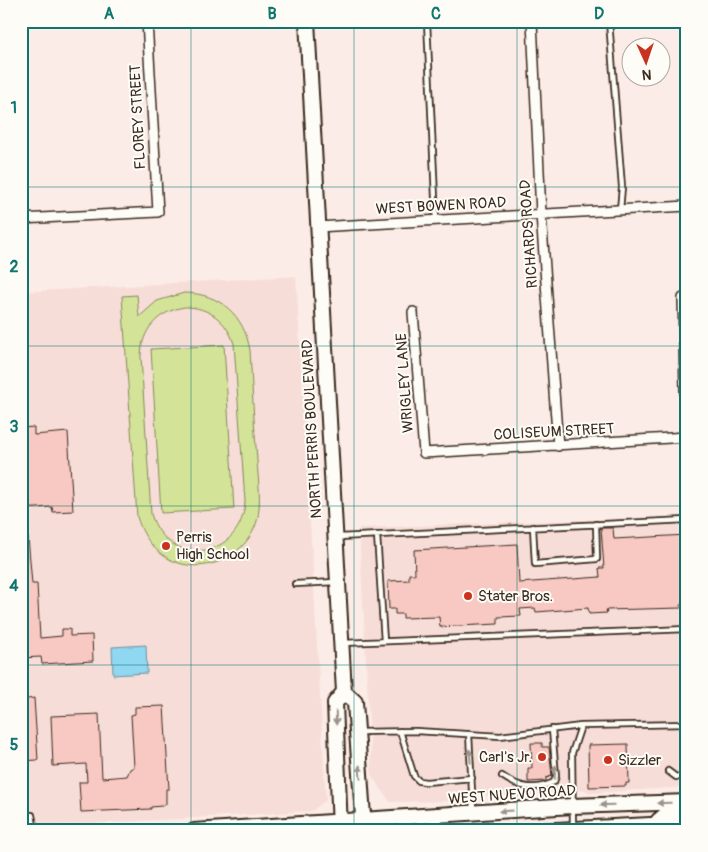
<svg xmlns="http://www.w3.org/2000/svg" width="708" height="852" font-family="Pangolin,sans-serif">
<style>
.built{fill:#f7ddd8}
.green{fill:#d3e498;stroke:#87875b;fill-rule:evenodd}
.water{fill:#90d7f2;stroke:#6e929d}
.building{fill:#f8c8c2;stroke:#3b2a1e}
.lines{fill:none;stroke-linecap:round;stroke-linejoin:round}
.lane-casing{stroke:#3b2a1e;stroke-width:8}
.street-casing{stroke:#3b2a1e;stroke-width:12}
.primary-casing{stroke:#3b2a1e;stroke-width:18}
.lane{stroke:#fdfcf7;stroke-width:4.5}
.street{stroke:#fdfcf7;stroke-width:9}
.primary{stroke:#fdfcf7;stroke-width:14}
.oneway{fill:#9c938a}
.grid{fill:none;stroke:#0f766e;stroke-width:1;stroke-opacity:0.55}
.poi-dot{fill:#c8321e;stroke:#fdfcf7;stroke-width:2}
.labels{text-anchor:middle;dominant-baseline:central;stroke-width:4;stroke-linejoin:round;paint-order:stroke}
.street-label{font-size:15px;fill:#3b2a1e;stroke:#fdfcf7}
.poi-label{font-size:15px;fill:#3b2a1e;stroke:#fdfcf7;text-anchor:start}
.neatline{fill:none;stroke:#0f766e;stroke-width:2}
.grid-label{font-size:16px;text-anchor:middle;font-weight:bold;fill:#0f766e}
</style>
<rect width="100%" height="100%" fill="#fcece7"/>
<filter id="ink" filterUnits="userSpaceOnUse"><feTurbulence type="fractalNoise" baseFrequency=".02" numOctaves="2"/><feDisplacementMap in="SourceGraphic" scale="10" xChannelSelector="R" yChannelSelector="G"/><feConvolveMatrix kernelMatrix="1 2 1 2 8 2 1 2 1" color-interpolation-filters="sRGB"/></filter>
<g filter="url(#ink)">
<path class="built" d="M 296,276 L 326,800 L 312,811 L 21,828 L 21,292 Z
M 687,516 L 687,787 L 591,793 L 585,790 L 558,792 L 551,795 L 492,799 L 485,794 L 463,796 L 455,801 L 390,802 L 372,776 L 359,528 Z"/>
<path class="green" d="M 184,293 C 220,293 244,315 250,350 C 252,387 254,424 257,460 C 258,480 262,502 257,521 C 248,552 214,572 182,564 C 159,558 144,540 137,517 L 122,296 L 137,295 L 139,317 L 157,301 ZM 185,307 C 209,307 227,321 234,344 L 245,501 C 243,559 168,570 151,514 L 141,357 C 141,330 158,311 185,307 Z
M 224,345 L 234,509 L 161,513 L 151,349 Z"/>
<path class="water" d="M 146,645 L 147,673 L 113,675 L 112,647 Z"/>
<path class="building" d="M 34,427 L 34,435 L 68,432 L 73,511 L 53,512 L 52,507 L 21,509 L 21,428 Z
M 601,528 L 613,528 L 614,539 L 687,535 L 687,603 L 681,604 L 681,608 L 606,610 L 607,613 L 589,614 L 588,608 L 536,612 L 535,608 L 520,609 L 521,616 L 498,617 L 498,624 L 440,627 L 439,617 L 403,618 L 403,614 L 395,614 L 395,609 L 389,609 L 388,581 L 409,580 L 409,574 L 415,574 L 414,550 L 517,544 L 519,583 L 600,577 L 599,568 L 604,568 Z
M 21,537 L 28,537 L 32,584 L 37,584 L 40,638 L 62,636 L 62,629 L 70,629 L 70,636 L 92,635 L 93,661 L 42,664 L 41,657 L 21,658 Z
M 34,698 L 38,760 L 21,761 L 21,700 Z
M 164,706 L 169,789 L 166,789 L 166,804 L 162,806 L 151,807 L 151,809 L 81,812 L 79,782 L 87,782 L 86,764 L 53,766 L 51,716 L 99,714 L 102,778 L 127,776 L 130,769 L 134,767 L 131,715 L 135,714 L 135,707 Z
M 531,743 L 542,743 L 542,747 L 549,747 L 552,776 L 546,778 L 546,781 L 528,782 L 528,768 L 532,768 Z
M 628,744 L 629,783 L 626,783 L 626,786 L 589,787 L 588,745 Z"/>
<g class="lines">
<defs>
<path id="lane" d="M 427,21 L 436,220
M 609,21 L 622,187 L 620,210
M 21,522 L 23,522
M 533,527 L 535,564 L 597,559 L 596,524
M 377,535 L 384,641
M 339,537 L 687,520
M 295,584 L 336,582
M 343,643 L 687,629
M 400,731 L 414,776 L 419,781 L 426,782 L 472,778
M 358,732 L 416,731 L 500,736 L 581,726 L 687,724
M 469,734 L 473,810
M 668,771 L 676,777 L 687,777
M 502,776 C 519,788 535,791 554,782 L 556,776 L 552,729
M 21,815 L 32,815 L 35,831
M 573,828 L 572,753 L 581,726"/>
<path id="street" d="M 532,21 L 541,214 L 558,446
M 21,219 L 158,212 L 147,21
M 317,227 L 687,206
M 683,298 L 686,437
M 413,312 L 424,453 L 687,437"/>
<path id="primary" d="M 307,21 L 344,692 L 355,702 L 364,831
M 658,821 L 665,815 L 687,812
M 340,830 L 335,703 L 344,692
M 194,831 L 572,806 L 687,802
M 538,831 L 687,823"/>
</defs>
<use href="#lane" class="lane-casing"/>
<use href="#street" class="street-casing"/>
<use href="#primary" class="primary-casing"/>
<use href="#lane" class="lane"/>
<use href="#street" class="street"/>
<use href="#primary" class="primary"/>
</g>
<defs><path id="oneway-solid" d="M-6-.8H1V-3.2L6.5 0L1 3.2V.8H-6Z" transform="scale(1.25)"/></defs>
<g class="oneway">
<use href="#oneway-solid" transform="translate(336 718) rotate(88)"/>
<use href="#oneway-solid" transform="translate(470 756) rotate(-95)"/>
<use href="#oneway-solid" transform="translate(360 772) rotate(-94)"/>
<use href="#oneway-solid" transform="translate(555 772) rotate(-87)"/>
<use href="#oneway-solid" transform="translate(664 803) rotate(178)"/>
<use href="#oneway-solid" transform="translate(607 805) rotate(178)"/>
<use href="#oneway-solid" transform="translate(506 811) rotate(176)"/>
</g>
</g>
<path class="grid" d="M 191,21 L 191,831M 354,21 L 354,831M 517,21 L 517,831M 21,187 L 687,187M 21,346 L 687,346M 21,506 L 687,506M 21,665 L 687,665"/>
<g class="poi-dot">
<circle cx="166" cy="546" r="5"/>
<circle cx="468" cy="596" r="5"/>
<circle cx="542" cy="757" r="5"/>
<circle cx="608" cy="760" r="5"/>
</g>
<g class="labels">
<g class="street-label">
<text transform="translate(138 117) rotate(-93)">FLOREY STREET</text>
<text transform="translate(441 206) rotate(-3)">WEST BOWEN ROAD</text>
<text transform="translate(529 234) rotate(-94)">RICHARDS ROAD</text>
<text transform="translate(405 383) rotate(-94)">WRIGLEY LANE</text>
<text transform="translate(312 429) rotate(-93)">NORTH PERRIS BOULEVARD</text>
<text transform="translate(554 432) rotate(-3)">COLISEUM STREET</text>
<text transform="translate(512 795) rotate(-4)">WEST NUEVO ROAD</text>
</g>
<g class="poi-label">
<text x="176" y="537">Perris<tspan x="176" dy="17">High School</tspan></text>
<text x="478" y="596">Stater Bros.</text>
<text x="532" y="757" text-anchor="end">Carl's Jr.</text>
<text x="618" y="760">Sizzler</text>
</g>
</g>
<rect width="708" height="852" fill="none" stroke="#fdfcf7" stroke-width="55"/>
<g transform="translate(646 62) rotate(177)"><circle r="24" fill="#fdfcf7" stroke="#afa8a0"/>
<path d="M0-4L9 19L0 12L-9 19Z" fill="#c8321e"/>
<text y="-8" font-size="14" font-weight="bold" text-anchor="middle" fill="#3b2a1e">N</text>
</g>
<rect x="28" y="28" width="652" height="796" class="neatline"/>
<g class="grid-label">
<text x="109" y="19">A</text>
<text x="272" y="19">B</text>
<text x="436" y="19">C</text>
<text x="599" y="19">D</text>
<text x="14" y="113">1</text>
<text x="14" y="272">2</text>
<text x="14" y="432">3</text>
<text x="14" y="591">4</text>
<text x="14" y="750">5</text>
</g>
</svg>
